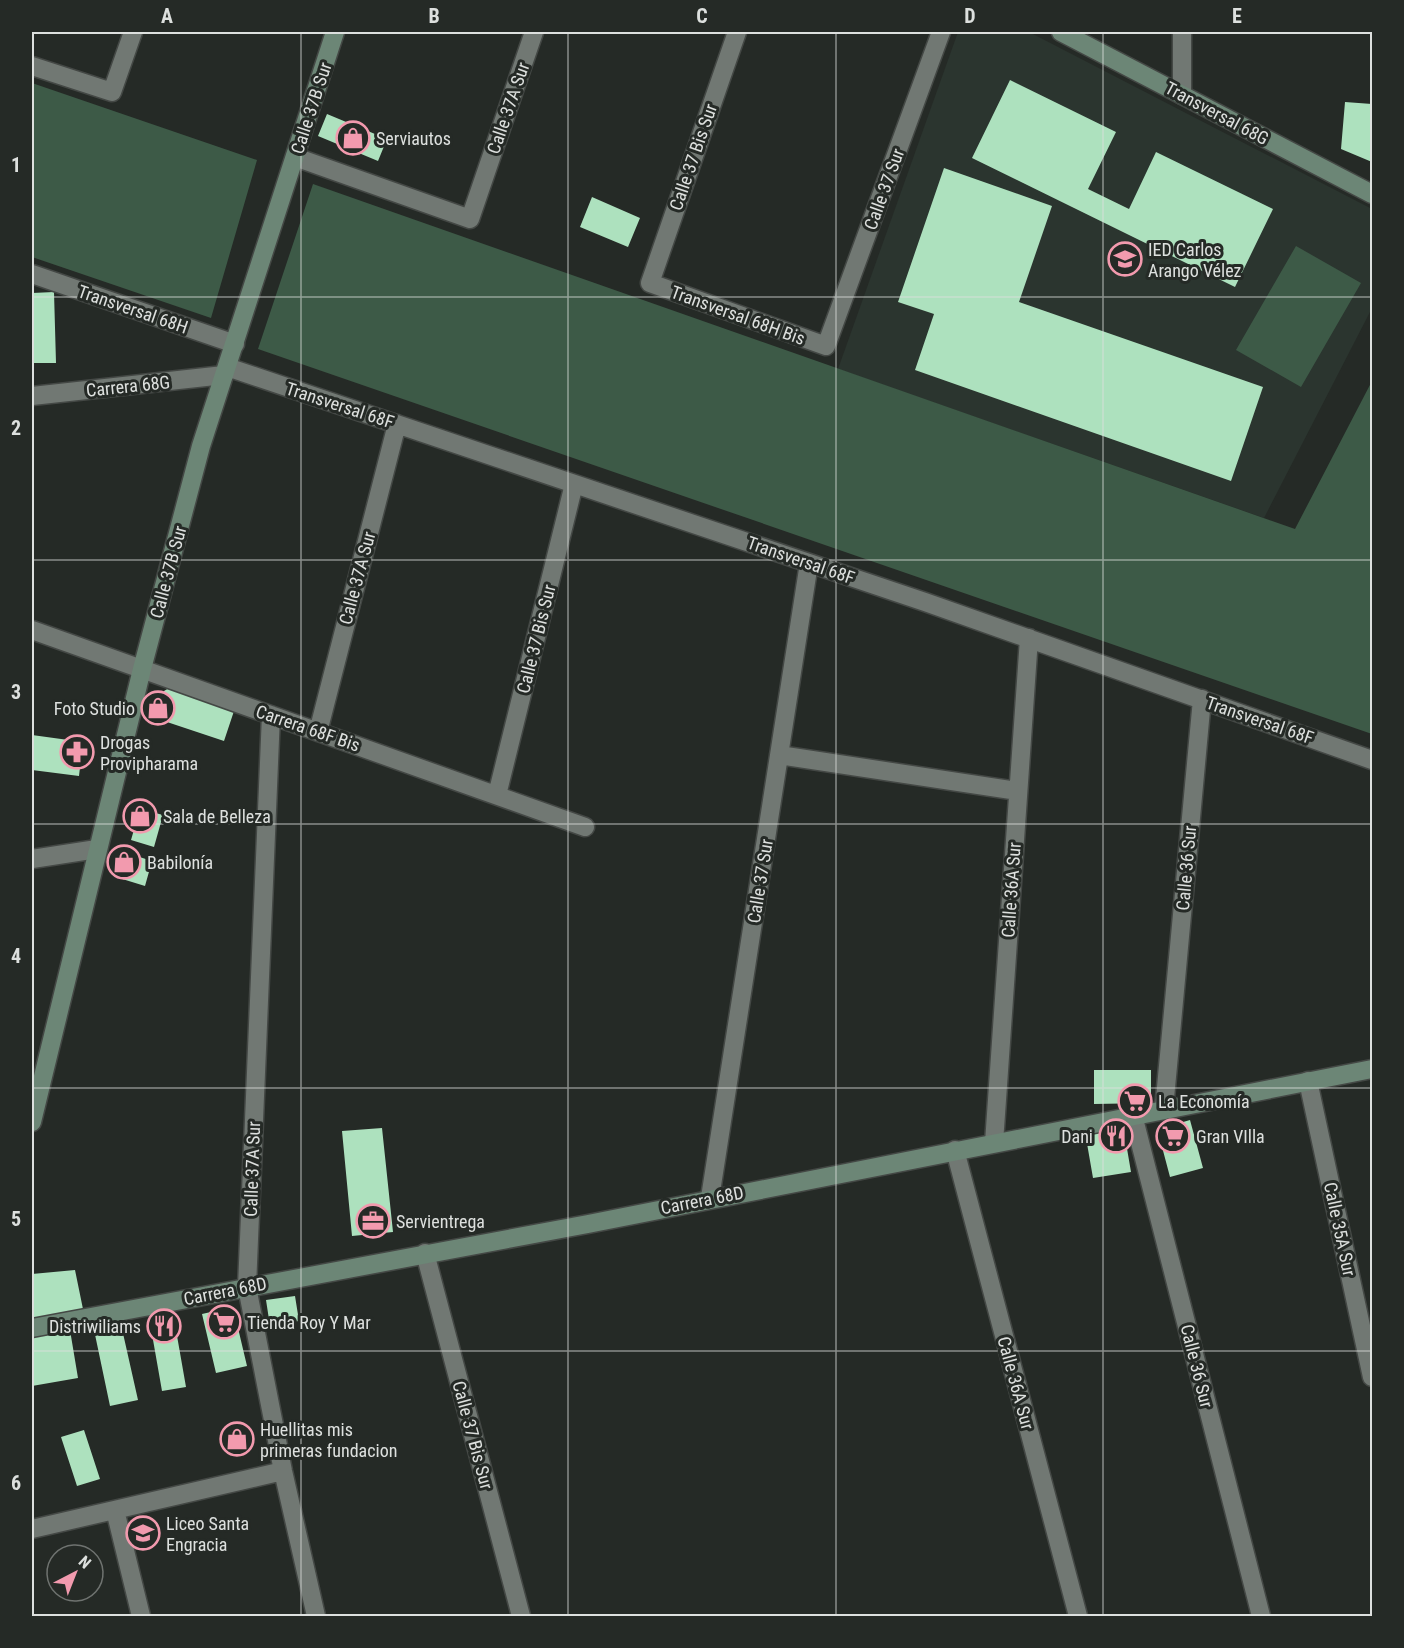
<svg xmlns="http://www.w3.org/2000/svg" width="1404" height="1648" font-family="'Roboto Condensed',sans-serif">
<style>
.built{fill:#2b352f}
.green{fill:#3d5a47}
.building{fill:#ade1be}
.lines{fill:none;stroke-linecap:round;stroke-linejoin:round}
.street-casing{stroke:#444845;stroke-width:21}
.secondary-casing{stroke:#444845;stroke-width:21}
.street{stroke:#717873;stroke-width:18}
.secondary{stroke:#6c8676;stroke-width:18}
.grid{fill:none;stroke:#dde0de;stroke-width:1.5;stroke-opacity:0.55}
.labels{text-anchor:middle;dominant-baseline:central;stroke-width:6;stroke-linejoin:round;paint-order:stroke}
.street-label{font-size:18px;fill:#dde0de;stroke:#252a26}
.poi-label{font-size:18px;fill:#dde0de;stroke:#252a26;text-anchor:start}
.neatline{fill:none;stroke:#dde0de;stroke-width:2}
.grid-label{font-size:20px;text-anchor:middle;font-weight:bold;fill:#dde0de}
</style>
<rect width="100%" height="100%" fill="#252a26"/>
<path class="built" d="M 958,32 L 1029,32 L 1372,209 L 1372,308 L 1264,518 L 838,369 Z"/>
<path class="green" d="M 32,83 L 257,160 L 211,318 L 32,257 Z
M 313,184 L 1295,529 L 1372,381 L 1372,734 L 258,349 Z
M 1296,246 L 1361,283 L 1301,387 L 1236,350 Z"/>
<path class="building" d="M 1010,80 L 1116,132 L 1088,189 L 1129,209 L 1156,152 L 1273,209 L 1235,287 L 972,158 Z
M 1345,102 L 1372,104 L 1372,162 L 1341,149 Z
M 327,114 L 387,139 L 378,161 L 318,136 Z
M 944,168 L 1052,206 L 1019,302 L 1263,387 L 1231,481 L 915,370 L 934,314 L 898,302 Z
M 592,197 L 640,218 L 628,247 L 580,227 Z
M 54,292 L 56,363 L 32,363 L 32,293 Z
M 174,685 L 236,705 L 224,741 L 155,718 L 164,691 Z
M 32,735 L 83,742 L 79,776 L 32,770 Z
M 140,809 L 163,815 L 154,847 L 131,840 Z
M 127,853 L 152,861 L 145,886 L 119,878 Z
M 1094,1070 L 1151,1070 L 1151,1103 L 1094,1104 Z
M 1190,1120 L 1203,1168 L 1170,1177 L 1161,1143 L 1166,1127 Z
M 1113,1127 L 1124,1131 L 1131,1172 L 1093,1178 L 1085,1132 Z
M 382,1128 L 393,1232 L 352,1236 L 342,1131 Z
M 75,1270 L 84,1314 L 32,1322 L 32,1274 Z
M 295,1296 L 299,1321 L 270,1326 L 266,1300 Z
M 233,1307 L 247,1366 L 216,1373 L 202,1314 Z
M 173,1313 L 186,1387 L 162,1391 L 149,1317 Z
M 120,1320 L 138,1400 L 110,1406 L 93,1325 Z
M 70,1330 L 78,1378 L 32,1386 L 32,1336 Z
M 84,1430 L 100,1479 L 77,1486 L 61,1437 Z"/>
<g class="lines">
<defs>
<path id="street" d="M 737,32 L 650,283 L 826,346 L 941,32
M 1182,32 L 1182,95
M 32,66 L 112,92 L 133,32
M 295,157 L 470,219 L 534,32
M 32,274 L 235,344
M 227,367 L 925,602 L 1372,760
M 32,396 L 224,375
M 32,630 L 585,827
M 271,715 L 247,1287 L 283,1471 L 316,1616
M 318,732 L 397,424
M 779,755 L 1018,791
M 497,795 L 574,484
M 32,859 L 97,849
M 1308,1081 L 1372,1377
M 1164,1109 L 1202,699
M 1133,1115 L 1261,1616
M 994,1143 L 1029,638
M 955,1150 L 1078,1616
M 710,1198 L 809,563
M 425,1253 L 521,1616
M 115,1510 L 141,1616
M 32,1529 L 283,1471"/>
<path id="secondary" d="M 1061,32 L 1372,194
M 32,1122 L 142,669 L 201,446 L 335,32
M 32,1328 L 588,1224 L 1372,1069"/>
</defs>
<use href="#street" class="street-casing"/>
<use href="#secondary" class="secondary-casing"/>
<use href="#street" class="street"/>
<use href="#secondary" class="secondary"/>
</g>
<path class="grid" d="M 301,32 L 301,1616M 568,32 L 568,1616M 836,32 L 836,1616M 1103,32 L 1103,1616M 32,297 L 1372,297M 32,560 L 1372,560M 32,824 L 1372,824M 32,1088 L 1372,1088M 32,1351 L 1372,1351"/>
<defs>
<symbol id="shop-ring" viewBox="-11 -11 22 22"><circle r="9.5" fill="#252a26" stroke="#f29aae" stroke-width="1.5"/><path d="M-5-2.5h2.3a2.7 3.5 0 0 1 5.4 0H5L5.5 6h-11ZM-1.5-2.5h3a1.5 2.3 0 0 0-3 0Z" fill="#f29aae"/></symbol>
<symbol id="school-ring" viewBox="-11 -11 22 22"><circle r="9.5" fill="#252a26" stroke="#f29aae" stroke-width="1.5"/><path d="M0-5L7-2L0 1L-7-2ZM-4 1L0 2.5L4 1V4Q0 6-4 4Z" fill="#f29aae"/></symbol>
<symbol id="pharmacy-ring" viewBox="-11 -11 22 22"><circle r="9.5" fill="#252a26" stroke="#f29aae" stroke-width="1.5"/><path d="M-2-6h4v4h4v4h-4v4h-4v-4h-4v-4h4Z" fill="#f29aae"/></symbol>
<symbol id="supermarket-ring" viewBox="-11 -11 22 22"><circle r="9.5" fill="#252a26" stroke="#f29aae" stroke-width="1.5"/><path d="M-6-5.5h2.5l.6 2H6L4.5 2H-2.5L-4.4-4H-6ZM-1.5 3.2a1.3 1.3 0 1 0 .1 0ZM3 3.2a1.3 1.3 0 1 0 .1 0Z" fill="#f29aae"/></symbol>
<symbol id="restaurant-ring" viewBox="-11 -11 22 22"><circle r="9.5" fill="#252a26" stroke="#f29aae" stroke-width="1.5"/><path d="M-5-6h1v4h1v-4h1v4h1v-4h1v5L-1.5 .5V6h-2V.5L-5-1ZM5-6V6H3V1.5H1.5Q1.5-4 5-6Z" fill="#f29aae"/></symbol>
<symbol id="office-ring" viewBox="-11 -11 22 22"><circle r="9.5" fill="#252a26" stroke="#f29aae" stroke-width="1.5"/><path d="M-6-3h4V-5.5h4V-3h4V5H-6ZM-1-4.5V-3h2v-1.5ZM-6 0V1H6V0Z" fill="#f29aae"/></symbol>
</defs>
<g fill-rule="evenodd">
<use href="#shop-ring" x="334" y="119" width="38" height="38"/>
<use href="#school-ring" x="1106" y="240" width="38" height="38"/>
<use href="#shop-ring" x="139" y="689" width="38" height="38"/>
<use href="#pharmacy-ring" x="58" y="733" width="38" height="38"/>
<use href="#shop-ring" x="121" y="797" width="38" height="38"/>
<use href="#shop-ring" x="105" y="843" width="38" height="38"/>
<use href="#supermarket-ring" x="1116" y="1082" width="38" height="38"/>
<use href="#restaurant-ring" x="1097" y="1117" width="38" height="38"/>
<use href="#supermarket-ring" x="1154" y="1117" width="38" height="38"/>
<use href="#office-ring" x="354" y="1202" width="38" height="38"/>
<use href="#supermarket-ring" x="205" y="1303" width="38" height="38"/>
<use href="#restaurant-ring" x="145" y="1307" width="38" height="38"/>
<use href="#shop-ring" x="218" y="1420" width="38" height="38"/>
<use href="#school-ring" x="124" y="1514" width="38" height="38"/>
</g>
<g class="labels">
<g class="street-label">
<text transform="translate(311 108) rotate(-72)">Calle 37B Sur</text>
<text transform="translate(508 108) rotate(-71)">Calle 37A Sur</text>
<text transform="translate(1217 113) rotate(28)">Transversal 68G</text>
<text transform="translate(693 157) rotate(-71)">Calle 37 Bis Sur</text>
<text transform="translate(884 189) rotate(-70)">Calle 37 Sur</text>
<text transform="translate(133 309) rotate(19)">Transversal 68H</text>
<text transform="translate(738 315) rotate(20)">Transversal 68H Bis</text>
<text transform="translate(128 386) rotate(-6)">Carrera 68G</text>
<text transform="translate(340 405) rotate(18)">Transversal 68F</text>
<text transform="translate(801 560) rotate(19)">Transversal 68F</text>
<text transform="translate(168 572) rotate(-75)">Calle 37B Sur</text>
<text transform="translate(357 578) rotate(-75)">Calle 37A Sur</text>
<text transform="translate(536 639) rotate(-76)">Calle 37 Bis Sur</text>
<text transform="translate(1260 720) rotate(19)">Transversal 68F</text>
<text transform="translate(308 728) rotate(19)">Carrera 68F Bis</text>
<text transform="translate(1186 868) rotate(-85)">Calle 36 Sur</text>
<text transform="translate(760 881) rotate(-81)">Calle 37 Sur</text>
<text transform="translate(1011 890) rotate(-86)">Calle 36A Sur</text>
<text transform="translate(252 1169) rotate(-88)">Calle 37A Sur</text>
<text transform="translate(702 1200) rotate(-11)">Carrera 68D</text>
<text transform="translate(1340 1229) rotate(78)">Calle 35A Sur</text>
<text transform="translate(225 1291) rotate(-11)">Carrera 68D</text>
<text transform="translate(1197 1366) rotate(76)">Calle 36 Sur</text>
<text transform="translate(1016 1383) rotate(75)">Calle 36A Sur</text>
<text transform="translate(473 1435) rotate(75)">Calle 37 Bis Sur</text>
</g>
<g class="poi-label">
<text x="376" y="138">Serviautos</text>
<text x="1148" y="249">IED Carlos<tspan x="1148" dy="21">Arango Vélez</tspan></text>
<text x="135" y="708" text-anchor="end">Foto Studio</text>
<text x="100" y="742">Drogas<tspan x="100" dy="21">Provipharama</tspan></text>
<text x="163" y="816">Sala de Belleza</text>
<text x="147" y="862">Babilonía</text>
<text x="1158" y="1101">La Economía</text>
<text x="1093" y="1136" text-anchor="end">Dani</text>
<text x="1196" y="1136">Gran VIlla</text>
<text x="396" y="1221">Servientrega</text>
<text x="247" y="1322">Tienda Roy Y Mar</text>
<text x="141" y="1326" text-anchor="end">Distriwiliams</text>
<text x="260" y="1429">Huellitas mis<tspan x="260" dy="21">primeras fundacion</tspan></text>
<text x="166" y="1523">Liceo Santa<tspan x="166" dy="21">Engracia</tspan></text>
</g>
</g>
<rect width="1404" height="1648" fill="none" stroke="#252a26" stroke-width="66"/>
<g transform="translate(75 1573) rotate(42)"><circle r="28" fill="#252a26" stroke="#6f7370" stroke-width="1.5"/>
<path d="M0-4.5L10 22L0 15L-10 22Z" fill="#f29aae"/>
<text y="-9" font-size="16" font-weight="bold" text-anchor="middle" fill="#dde0de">N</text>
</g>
<rect x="33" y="33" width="1338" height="1582" class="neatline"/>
<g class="grid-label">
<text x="167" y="23">A</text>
<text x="434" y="23">B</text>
<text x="702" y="23">C</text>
<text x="970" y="23">D</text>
<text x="1237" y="23">E</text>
<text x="16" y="172">1</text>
<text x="16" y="435">2</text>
<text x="16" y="699">3</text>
<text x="16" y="963">4</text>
<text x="16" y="1226">5</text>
<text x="16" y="1490">6</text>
</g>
</svg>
